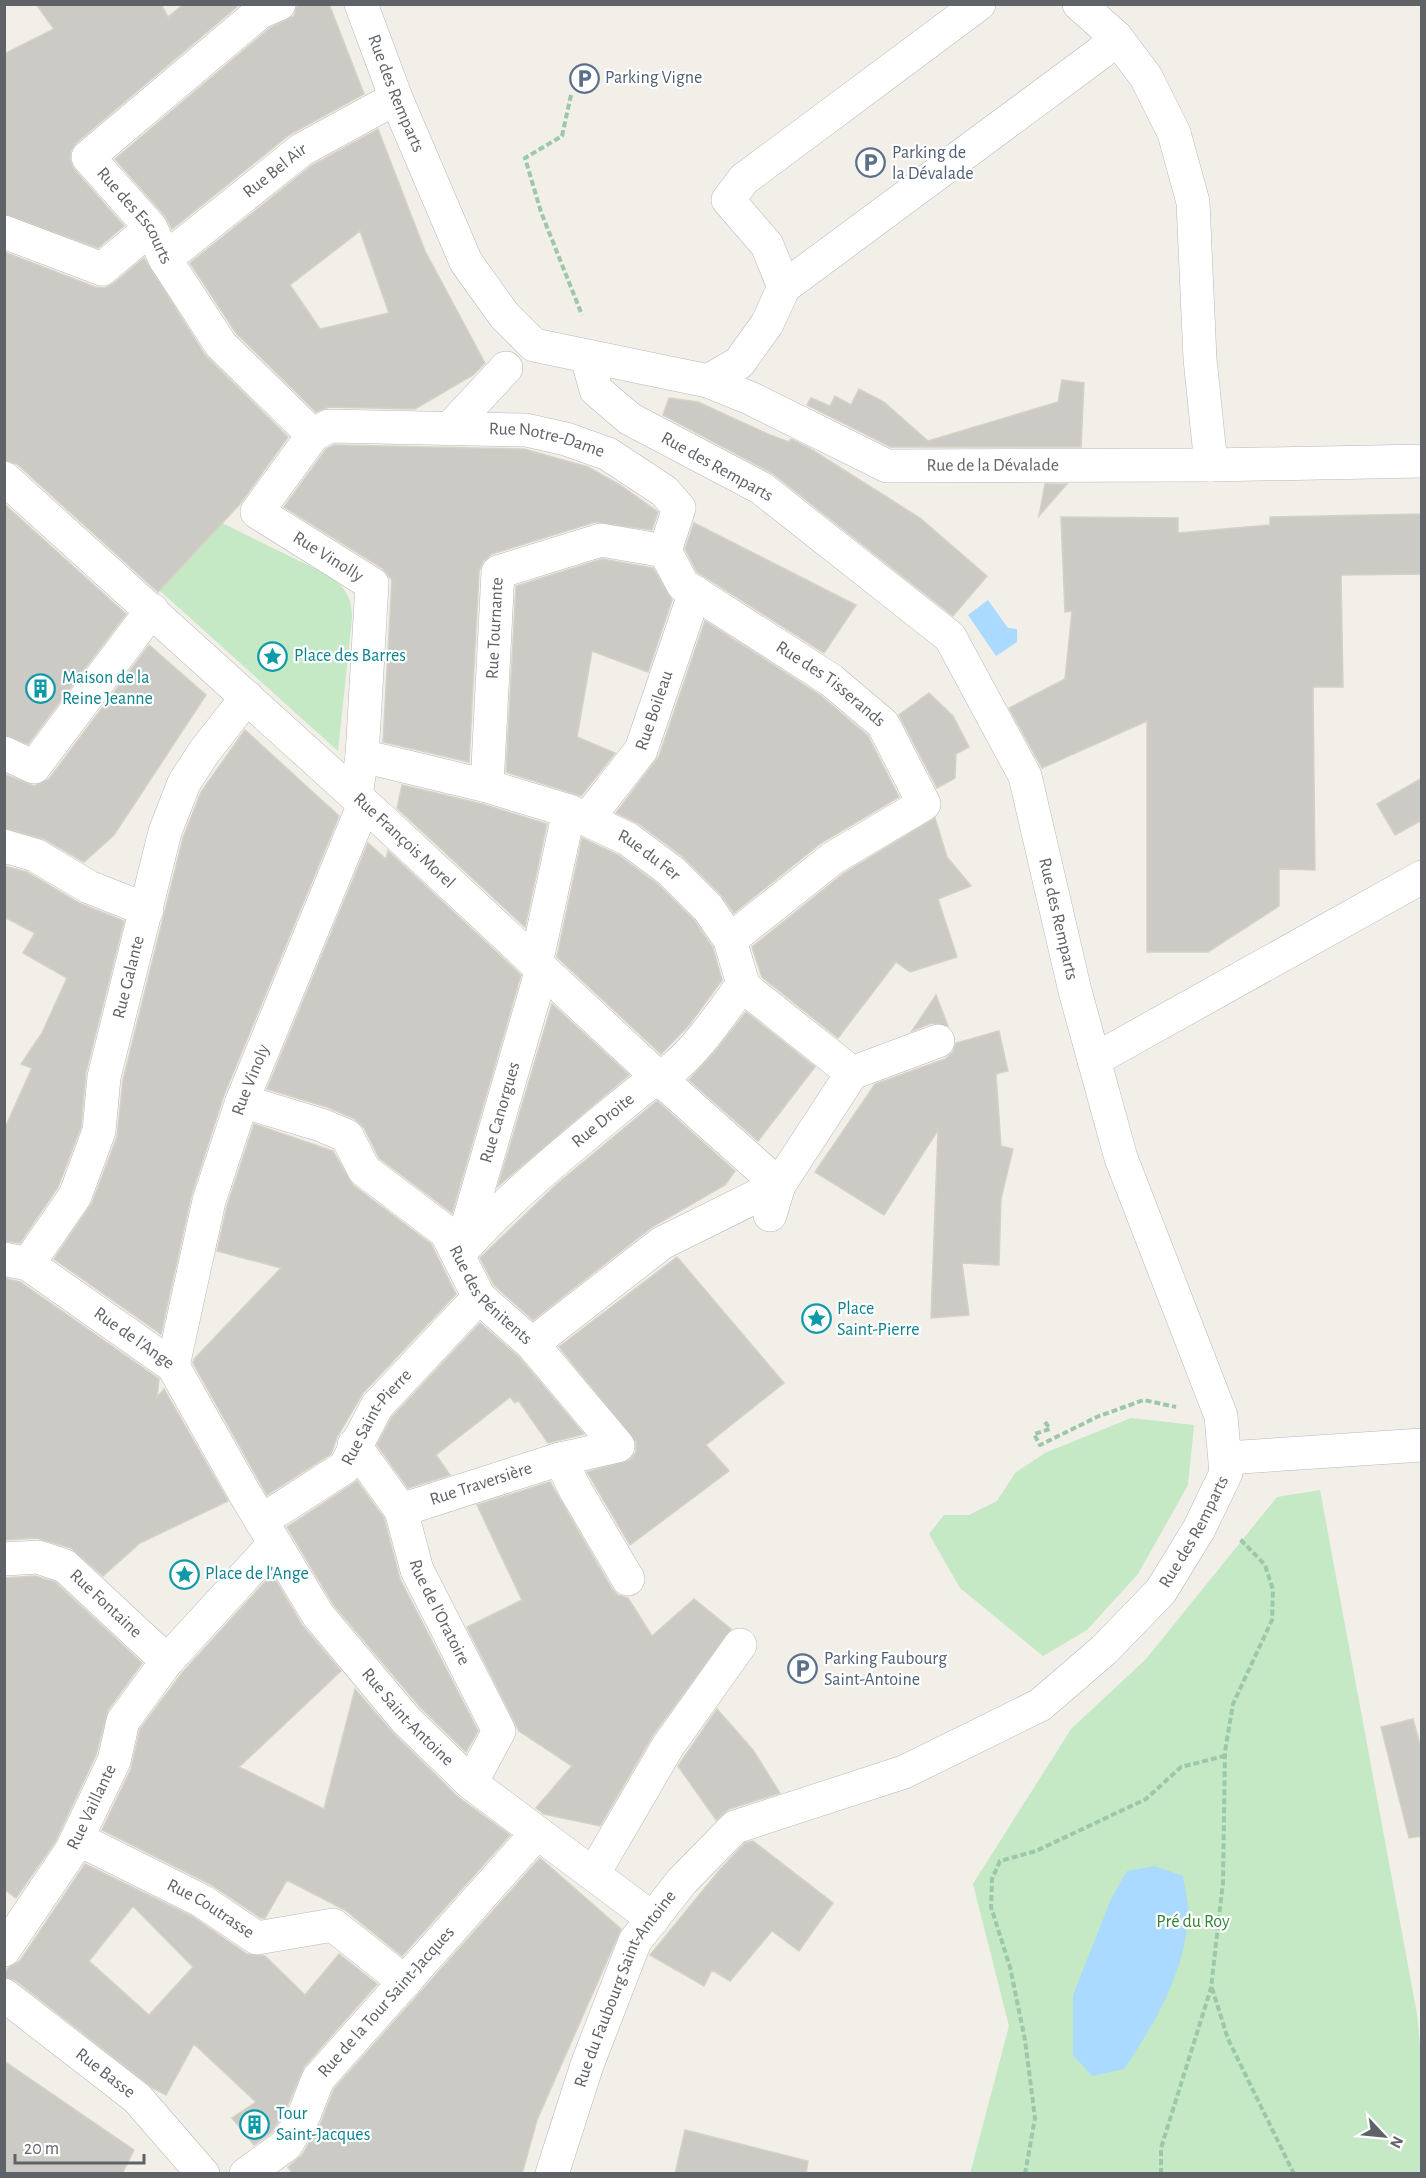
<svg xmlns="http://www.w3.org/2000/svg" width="1426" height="2178" font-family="'Alegreya Sans',sans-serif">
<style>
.green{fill:#c5e8c5}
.water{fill:#aadaff}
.building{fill:#cccac5;stroke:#d6d1c6;stroke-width:1.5;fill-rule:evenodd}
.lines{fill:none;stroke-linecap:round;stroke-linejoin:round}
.minor-casing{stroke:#b5b8bc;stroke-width:34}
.path{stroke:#9cc7a9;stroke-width:4;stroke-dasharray:6 3;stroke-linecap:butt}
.minor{stroke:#fff;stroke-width:33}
.labels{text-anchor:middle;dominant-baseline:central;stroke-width:4.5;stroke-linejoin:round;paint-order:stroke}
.service-label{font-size:18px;fill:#4e5e75;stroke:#fff;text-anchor:start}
.street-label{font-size:18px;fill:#5f6368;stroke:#fff}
.culture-label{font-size:18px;fill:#0d838f;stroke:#fff;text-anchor:start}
.park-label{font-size:18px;fill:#348238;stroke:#fff}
</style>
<rect width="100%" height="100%" fill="#f1efe8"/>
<path class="green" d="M 222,523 L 328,575 C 345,588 352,596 352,618 L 338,751 L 159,590 Z
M 1131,1418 L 1194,1425 L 1188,1485 L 1138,1574 L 1087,1630 L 1043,1656 L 960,1588 L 929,1534 L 944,1515 L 969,1515 L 997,1501 L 1015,1473 L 1045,1453 Z
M 1320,1490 L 1417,2014 L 1422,2066 L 1421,2173 L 970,2174 L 1009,2026 L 973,1884 L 1071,1729 L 1146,1659 L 1277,1497 Z"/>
<path class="water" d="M 988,600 L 1008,628 L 1017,629 L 1017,642 L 996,656 L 968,615 Z
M 1155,1866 L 1183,1876 C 1185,1889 1189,1905 1188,1918 C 1184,1974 1155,2023 1124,2069 L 1092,2076 L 1073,2055 L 1073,1995 L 1111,1899 L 1127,1871 Z"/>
<path class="building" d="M 36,4 L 161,4 L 168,17 L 184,4 L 240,4 L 76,143 L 71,150 L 70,160 L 74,169 L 124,226 L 98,248 L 4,214 L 4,54 L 54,29 Z
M 297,4 L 329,4 L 364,94 L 289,135 L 172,229 L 165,216 L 115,159 L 270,28 L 294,16 Z
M 378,129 L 425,251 L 485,363 L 473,375 L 415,409 L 329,407 L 316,412 L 236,333 L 190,263 L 311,166 ZM 360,231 L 389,313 L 320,329 L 290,285 Z
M 4,252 L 95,287 L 105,288 L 114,283 L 144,258 L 205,355 L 288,437 L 240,504 L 158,592 L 17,464 L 4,460 Z
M 1062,380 L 1084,383 L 1081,447 L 891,447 L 807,405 L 811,398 L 830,406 L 835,396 L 851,405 L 859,389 L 884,402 L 928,441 L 1058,402 Z
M 669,398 L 698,402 L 770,435 L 789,442 L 791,439 L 809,448 L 920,518 L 987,576 L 953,616 L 772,473 L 663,415 Z
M 334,445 L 524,449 L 588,467 L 620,485 L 658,512 L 652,530 L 595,522 L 492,554 L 483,561 L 479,571 L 469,762 L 383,742 L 392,580 L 382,568 L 284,507 L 326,449 Z
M 1045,484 L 1067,484 L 1039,516 Z
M 4,504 L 126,614 L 28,744 L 4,735 Z
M 1422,514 L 1422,574 L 1341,575 L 1343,687 L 1313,687 L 1315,870 L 1279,869 L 1279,906 L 1208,952 L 1147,952 L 1147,721 L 1042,768 L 1009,708 L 1065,679 L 1072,611 L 1065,612 L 1061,517 L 1178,518 L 1178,533 L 1270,525 L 1270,517 Z
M 694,523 L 856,605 L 824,653 L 697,572 L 685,549 Z
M 602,559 L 653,568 L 672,600 L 648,672 L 592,651 L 577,737 L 615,753 L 581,796 L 506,772 L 516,586 Z
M 705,621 L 820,695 L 868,736 L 899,797 L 821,843 L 734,913 L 721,895 L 682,856 L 639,824 L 616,813 L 659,756 Z
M 149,645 L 206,695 L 114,835 L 84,862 L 44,839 L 4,828 L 4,774 L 34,786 L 49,779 Z
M 929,693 L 953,716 L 969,747 L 956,754 L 955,778 L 937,788 L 899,715 Z
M 245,730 L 339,816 L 224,1095 L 191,1197 L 161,1334 L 54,1259 L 92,1203 L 117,1137 L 123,1080 L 183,838 L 201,792 Z
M 1422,778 L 1422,820 L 1395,835 L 1377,804 Z
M 402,785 L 482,804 L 547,824 L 525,927 L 397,808 Z
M 935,818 L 947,857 L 971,886 L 938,899 L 957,957 L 910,972 L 896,962 L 838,1038 L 762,977 L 752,947 L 844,873 Z
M 582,838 L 618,855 L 659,885 L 694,920 L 713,948 L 722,980 L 689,1025 L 661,1054 L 557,957 Z
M 368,843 L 386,859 L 388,851 L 521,975 L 452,1213 L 379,1158 L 364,1128 L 355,1119 L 327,1107 L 267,1089 Z
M 4,866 L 27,872 L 79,903 L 124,921 L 86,1072 L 81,1127 L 58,1187 L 20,1243 L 4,1241 L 4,1130 L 32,1068 L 21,1064 L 42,1033 L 67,978 L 23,953 L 35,933 L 4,917 Z
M 936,995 L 948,1026 L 932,1023 L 912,1031 Z
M 552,1004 L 629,1075 L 498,1186 Z
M 746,1012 L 815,1067 L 758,1141 L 689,1080 L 717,1049 Z
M 999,1031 L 1008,1071 L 996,1074 L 1001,1146 L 1013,1149 L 1001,1199 L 999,1265 L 962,1263 L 969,1315 L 931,1318 L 938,1130 L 884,1215 L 815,1172 L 875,1084 L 945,1059 L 953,1052 L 956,1043 Z
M 657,1101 L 735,1171 L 725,1185 L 652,1227 L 533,1320 L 494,1285 L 480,1258 L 557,1184 Z
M 254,1124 L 333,1151 L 353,1185 L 431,1244 L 456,1294 L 363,1393 L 337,1437 L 331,1454 L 267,1495 L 193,1363 L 194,1359 L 281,1268 L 217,1251 L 227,1206 Z
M 677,1257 L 784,1383 L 706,1445 L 729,1471 L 630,1545 L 587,1472 L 630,1460 L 636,1452 L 636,1442 L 559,1347 Z
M 4,1278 L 20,1282 L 159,1379 L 157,1397 L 164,1389 L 228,1501 L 140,1543 L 103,1576 L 71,1548 L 37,1538 L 4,1540 Z
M 480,1323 L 519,1357 L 584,1434 L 548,1443 L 518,1400 L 515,1403 L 510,1397 L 436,1455 L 450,1475 L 408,1488 L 377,1445 L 392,1417 Z
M 357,1481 L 384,1518 L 400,1579 L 478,1731 L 466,1752 L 420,1707 L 333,1604 L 287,1527 Z
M 550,1482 L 612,1589 L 618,1595 L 628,1598 L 652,1636 L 694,1599 L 731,1629 L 653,1735 L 600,1826 L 544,1814 L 536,1808 L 572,1766 L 519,1731 L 467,1627 L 522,1600 L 477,1505 Z
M 272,1574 L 302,1625 L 341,1671 L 239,1767 L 324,1809 L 355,1689 L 393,1733 L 458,1797 L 510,1835 L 402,1956 L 345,1910 L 287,1880 L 265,1918 L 261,1918 L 210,1884 L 102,1830 L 131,1769 L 140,1729 L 182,1673 Z
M 35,1576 L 55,1582 L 142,1663 L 108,1710 L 96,1755 L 55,1842 L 16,1898 L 4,1889 L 4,1578 Z
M 717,1709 L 753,1750 L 780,1793 L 729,1809 L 716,1820 L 678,1766 Z
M 1413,1719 L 1422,1752 L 1422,1836 L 1409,1838 L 1381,1727 Z
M 753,1841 L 833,1903 L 799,1951 L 772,1931 L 730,1981 L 712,1970 L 704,1986 L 650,1955 L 718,1872 L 745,1843 Z
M 540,1858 L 621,1929 L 537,2120 L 522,2174 L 293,2174 L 288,2167 L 302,2155 L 320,2125 L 334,2089 Z
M 85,1864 L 193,1917 L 247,1954 L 265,1956 L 305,1995 L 339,1954 L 377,1984 L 304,2067 L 287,2107 L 272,2132 L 254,2145 L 232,2118 L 256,2102 L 194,2044 L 166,2095 L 153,2088 L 15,1980 L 4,1977 L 8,1968 L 20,1961 ZM 133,1906 L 193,1967 L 149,2015 L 89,1961 Z
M 4,2061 L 134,2150 L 122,2174 L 4,2174 Z
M 685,2130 L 808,2161 L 806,2174 L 675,2174 Z"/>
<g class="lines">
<defs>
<g id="minor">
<path id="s1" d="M 279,4 L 260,12 L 88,157 L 151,228 L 165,259 L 221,345 L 313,435"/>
<path id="s2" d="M 361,4 L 396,98 L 466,262 L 504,315 L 534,345 L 708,381 L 752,399 L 887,466 L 1211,465 L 1422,461"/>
<path d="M 1079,4 L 1116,37 L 1146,77 L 1174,133 L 1193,202 L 1200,359 L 1211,465"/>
<path d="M 4,232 L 102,269 L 151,228"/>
<path id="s3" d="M 165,259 L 301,150 L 396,98"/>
<path d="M 784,287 L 767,245 L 728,200 L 744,179 L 979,4"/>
<path d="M 708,381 L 739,363 L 767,324 L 784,287 L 1100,53 L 1116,37"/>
<path d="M 450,428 L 506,368"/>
<path id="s4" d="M 4,478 L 382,820 L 659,1078 L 779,1185 L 770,1215"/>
<path d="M 4,753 L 34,767 L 152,610"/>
<path id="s5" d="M 362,756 L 487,786 L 569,811 L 628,839 L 671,871 L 708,908 L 730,940 L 743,984 L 749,991 L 852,1073"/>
<path id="s6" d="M 487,786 L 498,572 L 601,540 L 665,551"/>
<path id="s7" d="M 356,796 L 362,756 L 372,584 L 257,512 L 313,435 L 329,426 L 526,430 L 566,439 L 608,454 L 664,491 L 679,508 L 665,551 L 683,585 L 831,680 L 883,724 L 924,804 L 833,858 L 730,940"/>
<path id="s8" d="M 588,818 L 641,750 L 695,592"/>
<path d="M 4,846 L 35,855 L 89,887 L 147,910"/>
<path d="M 536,964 L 569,811"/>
<path d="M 1094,1060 L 1422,877"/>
<path id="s9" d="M 242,1101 L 321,1125 L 347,1136 L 364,1170 L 446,1232 L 479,1297 L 532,1344 L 618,1446 L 560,1459 L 401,1510"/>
<path id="s10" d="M 461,1248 L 542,969"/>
<path id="s11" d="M 458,1255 C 511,1194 576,1143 638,1092 C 650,1082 664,1076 676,1066 C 702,1043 722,1012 743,984"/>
<path id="s12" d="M 4,1259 L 28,1264 L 173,1366 L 245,1494 L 318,1615 L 406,1720 L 471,1783 L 653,1919"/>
<path id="s13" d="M 28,1264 L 75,1196 L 99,1131 L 104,1077 L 165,832 L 184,783 L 204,752 L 247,697"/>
<path d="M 532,1344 L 662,1243 L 779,1185 L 852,1073 L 938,1041"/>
<path id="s14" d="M 173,1366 L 209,1201 L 242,1101 L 364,804"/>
<path id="s15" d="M 354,1445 L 401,1510 L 417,1570 L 499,1731 L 471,1783"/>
<path d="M 1226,1458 L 1422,1445"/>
<path d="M 560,1459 L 576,1491 L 628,1579"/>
<path id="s16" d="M 261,1521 L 345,1467 L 377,1406 L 479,1297"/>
<path id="s17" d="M 4,1559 L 38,1557 L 65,1566 L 167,1661"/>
<path id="s18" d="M 78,1839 L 202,1901 L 257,1938 L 333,1925 L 405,1982"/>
<path d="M 594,1873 L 668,1746 L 740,1645"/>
<path id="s19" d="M 4,1950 L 71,1851 L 114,1761 L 123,1721 L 167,1661 L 274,1544"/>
<path id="s20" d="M 4,1995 L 137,2098 L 203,2174"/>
<path id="s21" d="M 246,2174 L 286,2145 L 304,2115 L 318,2079 L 536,1834"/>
<path id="s22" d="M 552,2174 L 587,2065 L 635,1941 L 682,1881 L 735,1827 L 904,1772 L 1040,1705 L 1104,1650 L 1161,1591 L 1199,1529 L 1226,1473 L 1221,1416 L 1121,1158 L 1075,991 L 1025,776 L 950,637 L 761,488 L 630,419 L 596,390 L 587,357"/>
</g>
</defs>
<use href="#minor" class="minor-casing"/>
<path class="path" d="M 571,95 L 562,136 L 525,158 L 541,212 L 582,315
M 1045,1422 L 1050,1429 L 1034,1434 L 1040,1445 L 1099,1416 L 1144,1400 L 1176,1407
M 1212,1988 L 1228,2039 L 1294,2174
M 1025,2174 L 1035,2118 L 1025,2040 L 1010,1967 L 991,1907 L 992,1879 L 1000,1861 L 1036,1851 L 1146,1799 L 1181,1767 L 1224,1756
M 1161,2174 L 1161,2148 L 1211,1988 L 1223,1882 L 1225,1751 L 1233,1704 L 1272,1620 L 1273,1590 L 1265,1565 L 1239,1538"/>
<use href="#minor" class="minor"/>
</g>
<defs>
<symbol id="parking-ring" viewBox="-11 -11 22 22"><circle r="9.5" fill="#fff" stroke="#5c6f8a" stroke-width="1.5"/><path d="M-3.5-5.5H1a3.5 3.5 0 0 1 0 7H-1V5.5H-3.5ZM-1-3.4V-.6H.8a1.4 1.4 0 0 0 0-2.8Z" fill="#5c6f8a"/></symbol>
<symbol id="sight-ring" viewBox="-11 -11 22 22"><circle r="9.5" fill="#fff" stroke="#0f9aa8" stroke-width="1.5"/><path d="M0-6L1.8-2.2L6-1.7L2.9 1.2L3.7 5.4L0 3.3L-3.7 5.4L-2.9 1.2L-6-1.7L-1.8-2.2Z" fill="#0f9aa8"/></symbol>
<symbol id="building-ring" viewBox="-11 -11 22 22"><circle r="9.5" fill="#fff" stroke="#0f9aa8" stroke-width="1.5"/><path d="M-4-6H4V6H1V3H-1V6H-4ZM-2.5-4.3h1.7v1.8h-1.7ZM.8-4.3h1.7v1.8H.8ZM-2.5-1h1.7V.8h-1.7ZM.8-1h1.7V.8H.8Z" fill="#0f9aa8"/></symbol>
</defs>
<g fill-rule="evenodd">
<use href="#parking-ring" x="568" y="62" width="33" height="33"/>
<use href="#parking-ring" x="854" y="146" width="33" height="33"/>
<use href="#sight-ring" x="256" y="640" width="33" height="33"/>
<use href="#building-ring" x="24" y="672" width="33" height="33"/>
<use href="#sight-ring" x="800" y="1302" width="33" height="33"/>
<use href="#sight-ring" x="168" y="1558" width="33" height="33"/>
<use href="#parking-ring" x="786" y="1652" width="33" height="33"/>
<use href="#building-ring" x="238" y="2108" width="33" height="33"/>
</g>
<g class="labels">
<g class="service-label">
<text x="605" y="78">Parking Vigne</text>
<text x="892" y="153">Parking de<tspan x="892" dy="21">la Dévalade</tspan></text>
<text x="824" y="1659">Parking Faubourg<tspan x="824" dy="21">Saint-Antoine</tspan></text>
</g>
<g class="street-label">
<text stroke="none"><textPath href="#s2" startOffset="96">Rue des Remparts</textPath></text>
<text stroke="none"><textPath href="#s3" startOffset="141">Rue Bel Air</textPath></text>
<text stroke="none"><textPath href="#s1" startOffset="321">Rue des Escourts</textPath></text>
<text stroke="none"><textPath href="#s7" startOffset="681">Rue Notre-Dame</textPath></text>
<text stroke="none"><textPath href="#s2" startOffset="868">Rue de la Dévalade</textPath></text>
<text transform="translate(717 467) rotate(29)">Rue des Remparts</text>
<text transform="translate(328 557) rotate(32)">Rue Vinolly</text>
<text stroke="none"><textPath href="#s6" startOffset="158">Rue Tournante</textPath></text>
<text stroke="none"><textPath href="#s7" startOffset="1096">Rue des Tisserands</textPath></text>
<text stroke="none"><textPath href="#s8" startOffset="128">Rue Boileau</textPath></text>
<text stroke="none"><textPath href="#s4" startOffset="540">Rue François Morel</textPath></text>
<text stroke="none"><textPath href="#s5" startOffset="306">Rue du Fer</textPath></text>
<text transform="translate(1058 919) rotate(77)">Rue des Remparts</text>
<text stroke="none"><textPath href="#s13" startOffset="309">Rue Galante</textPath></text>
<text stroke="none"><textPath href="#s14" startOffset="297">Rue Vinoly</textPath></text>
<text stroke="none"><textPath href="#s10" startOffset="141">Rue Canorgues</textPath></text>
<text stroke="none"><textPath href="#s11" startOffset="198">Rue Droite</textPath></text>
<text stroke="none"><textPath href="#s9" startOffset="330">Rue des Pénitents</textPath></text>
<text stroke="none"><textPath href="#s12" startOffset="154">Rue de l'Ange</textPath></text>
<text stroke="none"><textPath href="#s16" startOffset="159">Rue Saint-Pierre</textPath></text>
<text transform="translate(481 1484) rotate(-18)">Rue Traversière</text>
<text stroke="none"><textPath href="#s22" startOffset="963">Rue des Remparts</textPath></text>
<text stroke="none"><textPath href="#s17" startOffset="118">Rue Fontaine</textPath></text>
<text stroke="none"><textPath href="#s15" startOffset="190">Rue de l'Oratoire</textPath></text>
<text stroke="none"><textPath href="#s12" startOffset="626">Rue Saint-Antoine</textPath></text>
<text stroke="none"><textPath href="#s19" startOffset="168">Rue Vaillante</textPath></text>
<text stroke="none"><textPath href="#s18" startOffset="150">Rue Coutrasse</textPath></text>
<text stroke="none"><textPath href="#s22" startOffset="200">Rue du Faubourg Saint-Antoine</textPath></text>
<text stroke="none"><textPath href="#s21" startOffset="226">Rue de la Tour Saint-Jacques</textPath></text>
<text stroke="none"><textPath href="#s20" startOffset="128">Rue Basse</textPath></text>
</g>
<g class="culture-label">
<text x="294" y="656">Place des Barres</text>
<text x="62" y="678">Maison de la<tspan x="62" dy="21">Reine Jeanne</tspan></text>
<text x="837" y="1309">Place<tspan x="837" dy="21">Saint-Pierre</tspan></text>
<text x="205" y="1574">Place de l'Ange</text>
<text x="276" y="2114">Tour<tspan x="276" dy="21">Saint-Jacques</tspan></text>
</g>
<g class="park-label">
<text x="1193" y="1922">Pré du Roy</text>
</g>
</g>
<rect width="1426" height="2178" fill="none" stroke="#5f6368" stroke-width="12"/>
<g transform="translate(1384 2136) rotate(116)" stroke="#ffffff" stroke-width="4.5" paint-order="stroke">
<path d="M0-4.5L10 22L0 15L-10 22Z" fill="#5f6368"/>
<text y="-9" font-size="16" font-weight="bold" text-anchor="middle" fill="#5f6368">N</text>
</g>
<path d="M15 2154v9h129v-9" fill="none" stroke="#5f6368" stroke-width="3"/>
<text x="24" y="2154" font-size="18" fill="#5f6368" stroke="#ffffff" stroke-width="4.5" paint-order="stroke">20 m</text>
</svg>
